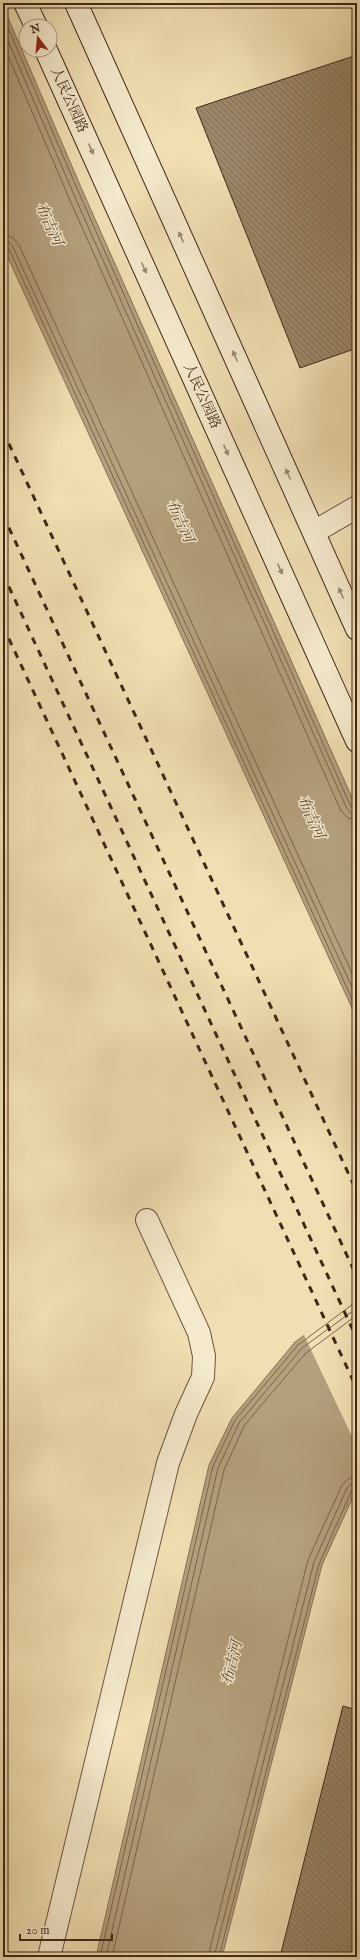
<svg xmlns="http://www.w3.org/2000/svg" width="360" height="1960" font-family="'IM FELL English','Noto Serif SC',serif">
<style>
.water{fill:#b4a07d;stroke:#867054}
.pier{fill:#f0dfb2}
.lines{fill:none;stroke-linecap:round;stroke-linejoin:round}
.shore{stroke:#7a644a;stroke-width:1}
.building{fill:url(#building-back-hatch);stroke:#402717}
.street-casing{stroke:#6c553e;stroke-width:24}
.secondary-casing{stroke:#402717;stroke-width:24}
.street{stroke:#f5eacd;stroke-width:22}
.secondary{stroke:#f5eacd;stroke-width:22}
.rail{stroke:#402717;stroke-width:3;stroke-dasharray:7 7;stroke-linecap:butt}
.oneway{fill:#9a8872}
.labels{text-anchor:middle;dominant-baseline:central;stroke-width:3;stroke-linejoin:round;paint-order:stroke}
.street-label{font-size:14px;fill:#402717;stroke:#f5eacd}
.water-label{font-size:15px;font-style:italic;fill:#634b36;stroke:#f5eacd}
</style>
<defs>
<pattern id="building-back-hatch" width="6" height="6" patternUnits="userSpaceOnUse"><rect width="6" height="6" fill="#9c8768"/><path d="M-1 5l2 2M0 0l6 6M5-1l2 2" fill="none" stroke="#816e55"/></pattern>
</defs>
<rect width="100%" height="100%" fill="#f0dfb2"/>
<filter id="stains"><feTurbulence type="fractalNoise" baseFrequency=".005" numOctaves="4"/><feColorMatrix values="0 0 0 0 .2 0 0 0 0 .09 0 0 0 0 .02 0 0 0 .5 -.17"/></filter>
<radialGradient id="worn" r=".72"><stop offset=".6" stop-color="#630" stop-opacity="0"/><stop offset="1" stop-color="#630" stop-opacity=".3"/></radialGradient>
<path class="water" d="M 3,6 L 83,192 L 357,809 L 357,1019 L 3,247 Z
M 357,1297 L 357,1488 L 322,1565 L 222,1957 L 96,1957 L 209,1465 L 232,1418 L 295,1342 Z"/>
<path class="pier" d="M 357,1295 L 357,1447 L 303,1333 Z"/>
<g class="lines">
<path class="shore" d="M 3,16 L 79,193 L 351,807 L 357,809
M 3,29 L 74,195 L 347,809 L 351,813 L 357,814
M 3,44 L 69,198 L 341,811 L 348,818 L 357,820
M 3,235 L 12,237 L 19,245 L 357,984
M 3,241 L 9,242 L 13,247 L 357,998
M 3,246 L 9,249 L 357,1010
M 100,1957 L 213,1466 L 235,1420 L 298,1345 L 357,1301
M 106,1957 L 218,1468 L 239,1423 L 302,1348 L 357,1308
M 112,1957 L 224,1470 L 244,1426 L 263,1403 L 306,1353 L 357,1315
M 208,1957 L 308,1560 L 342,1485 L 348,1479 L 357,1477
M 214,1957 L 314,1562 L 347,1488 L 351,1484 L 357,1483
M 219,1957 L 319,1564 L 352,1490 L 357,1488"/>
</g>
<path class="building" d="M 357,55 L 357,348 L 300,368 L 196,108 Z
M 343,1706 L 357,1710 L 357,1957 L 280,1957 Z"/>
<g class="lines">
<defs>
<path id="street" d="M 314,532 L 357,507
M 49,1957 L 168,1463 L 186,1414 L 203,1377 L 204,1356 L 199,1333 L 147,1220"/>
<path id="secondary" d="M 25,3 L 36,26
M 76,3 L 357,629
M 46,50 L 357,741"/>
</defs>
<use href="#street" class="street-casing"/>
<use href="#secondary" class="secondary-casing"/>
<use href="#street" class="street"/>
<use href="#secondary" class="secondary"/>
<path class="rail" d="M 3,431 L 357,1192
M 3,515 L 357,1277
M 3,574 L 357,1339
M 3,626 L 357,1389"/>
</g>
<defs><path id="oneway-solid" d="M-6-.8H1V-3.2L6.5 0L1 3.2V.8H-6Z"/></defs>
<g class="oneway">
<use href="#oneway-solid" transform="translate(91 149) rotate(66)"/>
<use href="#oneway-solid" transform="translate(181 237) rotate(-114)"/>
<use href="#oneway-solid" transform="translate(144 268) rotate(66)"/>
<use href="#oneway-solid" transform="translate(235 356) rotate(-114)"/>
<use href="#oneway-solid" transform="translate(226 450) rotate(66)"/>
<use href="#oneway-solid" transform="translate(288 474) rotate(-114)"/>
<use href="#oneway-solid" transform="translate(280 569) rotate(66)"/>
<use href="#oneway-solid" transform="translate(341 593) rotate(-114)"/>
</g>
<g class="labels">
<g class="street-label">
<text transform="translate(69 100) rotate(66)">人民公园路</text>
<text transform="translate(202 396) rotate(66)">人民公园路</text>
</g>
<g class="water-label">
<text transform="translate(49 224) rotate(66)">布吉河</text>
<text transform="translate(180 521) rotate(66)">布吉河</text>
<text transform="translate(311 817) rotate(66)">布吉河</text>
<text transform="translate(232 1663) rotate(-76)">布吉河</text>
</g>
</g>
<rect width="360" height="1960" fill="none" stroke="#f0dfb2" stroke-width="16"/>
<rect x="4" y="4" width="352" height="1952" fill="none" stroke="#402717" stroke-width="2"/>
<rect x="8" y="8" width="344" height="1944" fill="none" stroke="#402717"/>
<g transform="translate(38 38) rotate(344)"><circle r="19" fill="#f5eacd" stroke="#ad9c84"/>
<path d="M0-3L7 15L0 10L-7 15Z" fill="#8f2418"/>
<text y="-6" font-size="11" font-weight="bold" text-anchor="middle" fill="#402717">N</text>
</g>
<path d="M20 1934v6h92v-6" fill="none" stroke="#402717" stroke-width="2"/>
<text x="26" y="1934" font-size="12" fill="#402717" stroke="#f5eacd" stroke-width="3" paint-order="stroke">20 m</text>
<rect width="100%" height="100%" filter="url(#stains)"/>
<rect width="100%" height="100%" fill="url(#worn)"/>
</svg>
